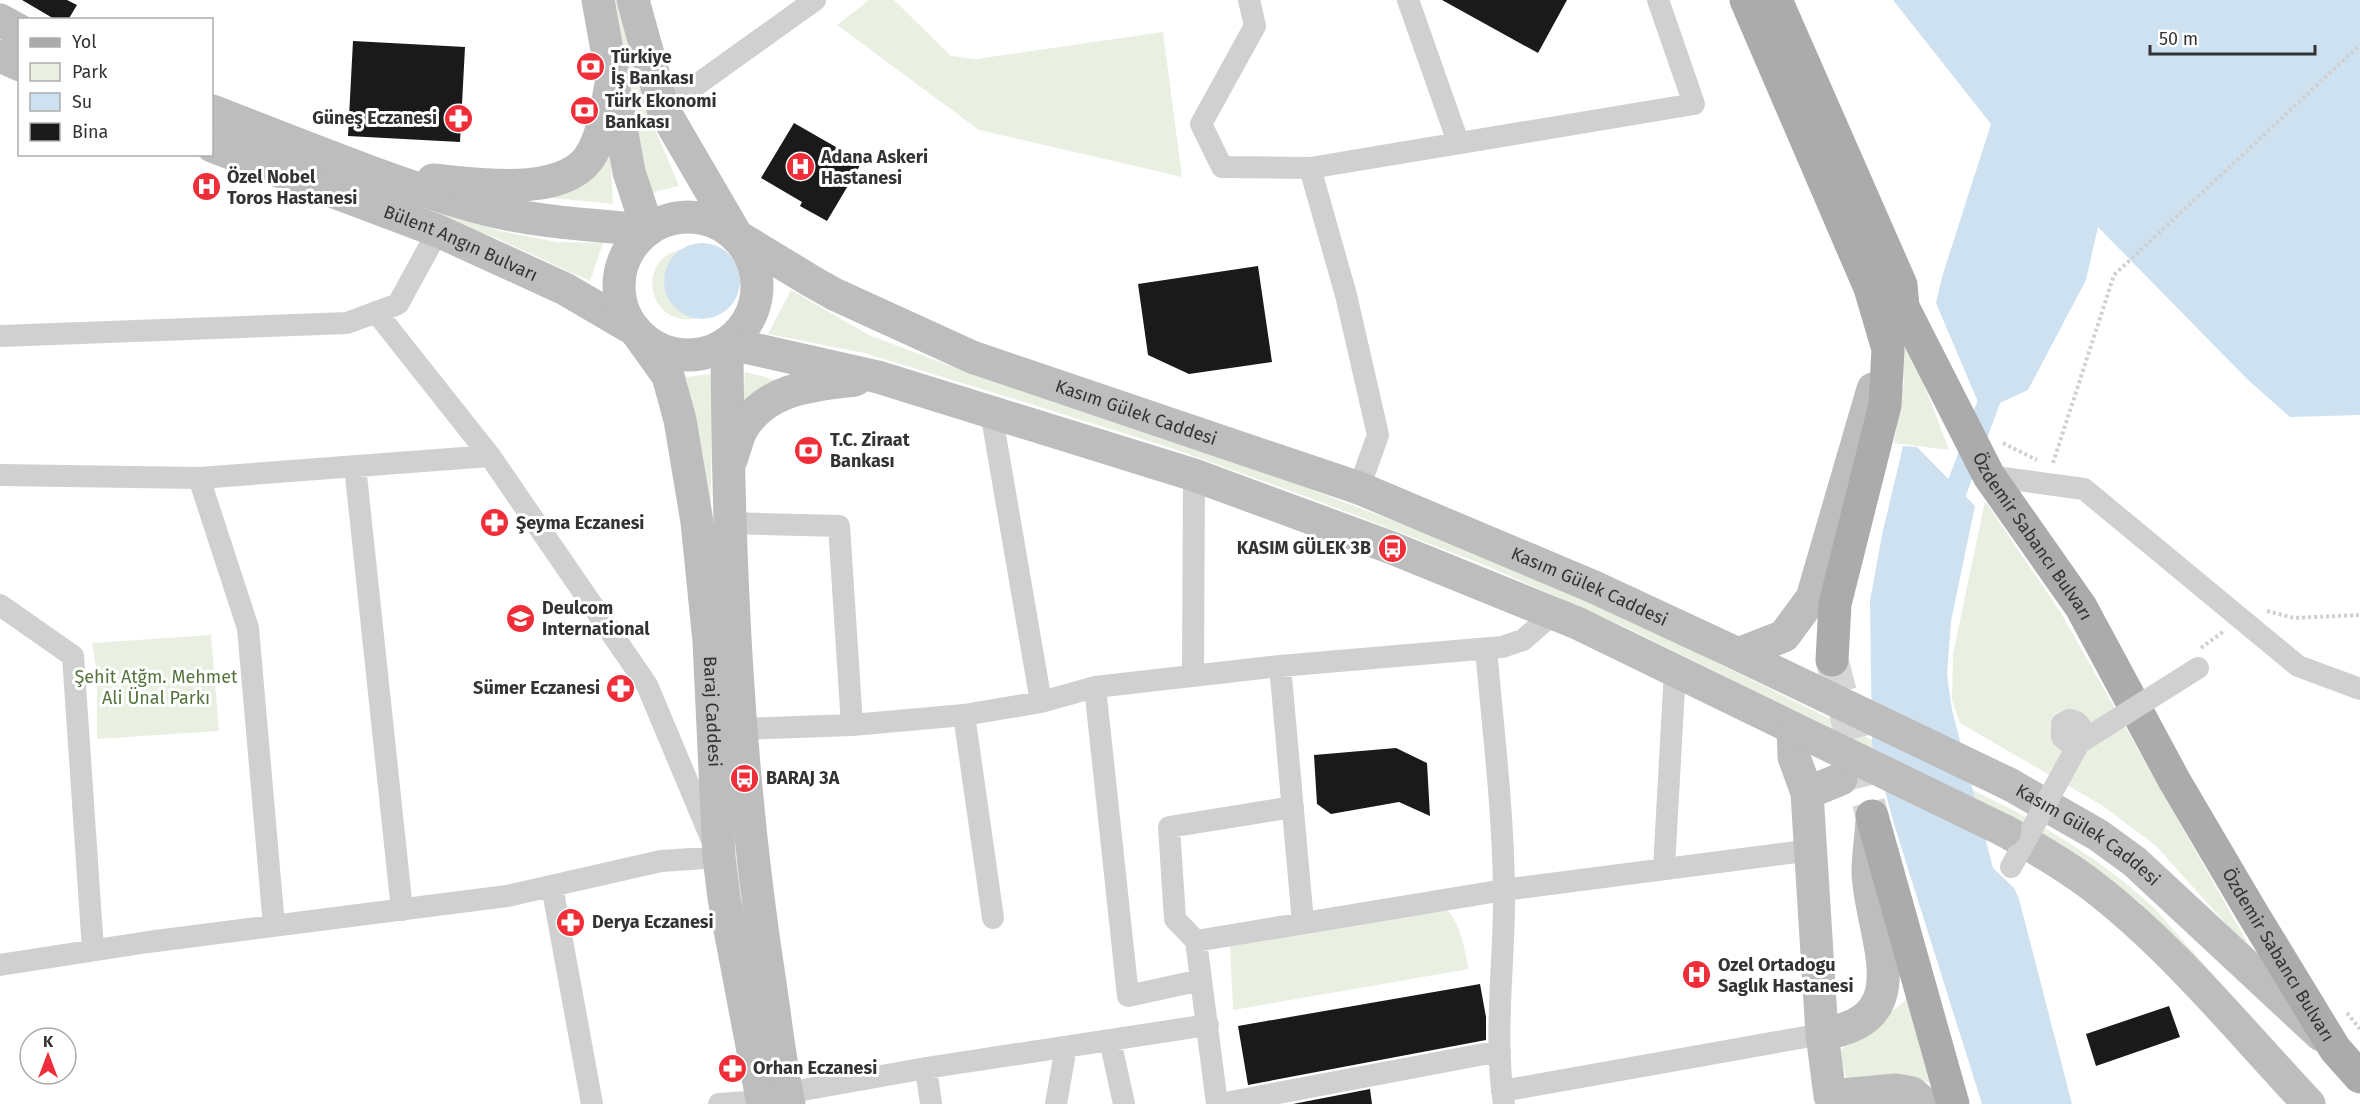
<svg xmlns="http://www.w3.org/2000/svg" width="2360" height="1104" font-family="'Fira Sans',sans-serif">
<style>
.green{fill:#e9f0e1}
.water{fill:#cde1f0}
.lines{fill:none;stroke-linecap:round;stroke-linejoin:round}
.canal{stroke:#cde1f0;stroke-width:22}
.building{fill:#1a1a1a}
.primary-tunnel{stroke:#d6d6d6;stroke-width:33;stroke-dasharray:33 16;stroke-linecap:butt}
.path{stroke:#d0d0d0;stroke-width:4;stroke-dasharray:3 3;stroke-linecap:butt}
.street{stroke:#d0d0d0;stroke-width:22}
.secondary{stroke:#bdbdbd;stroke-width:33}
.primary{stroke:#ababab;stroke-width:33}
.street-bridge{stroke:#d0d0d0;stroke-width:22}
.secondary-bridge{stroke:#bdbdbd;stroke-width:33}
.labels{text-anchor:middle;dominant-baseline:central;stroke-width:6;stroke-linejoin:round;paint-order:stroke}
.poi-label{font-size:18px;font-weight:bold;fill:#333;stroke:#fff;text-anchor:start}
.street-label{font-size:18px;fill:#333;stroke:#fff}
.park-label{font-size:18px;fill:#54733c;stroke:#fff}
</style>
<rect width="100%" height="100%" fill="#fff"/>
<path class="green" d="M 607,0 L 616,0 L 647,110 L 679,186 L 645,194 Z
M 869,0 L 894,0 L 951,56 L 976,59 L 1163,32 L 1182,177 L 979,130 L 837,25 Z
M 212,128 L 500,231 L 557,242 L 603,243 L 590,281 L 496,238 L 212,135 Z
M 609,131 L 613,204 L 532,196 Z
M 691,248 L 709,314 C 650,342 626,252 691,248 Z
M 791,290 L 869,335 L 985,379 L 1173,437 L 1486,556 L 1627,618 L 2017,812 C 2067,840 2113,869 2155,909 L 2327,1104 L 2319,1104 L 2140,903 L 2073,852 L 1827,726 L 1623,626 L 1482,564 L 1305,496 L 1171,448 L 982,389 L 864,353 L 768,334 Z
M 1907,340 L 1949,450 L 1894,443 L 1904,382 L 1898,341 Z
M 745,372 L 784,382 L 742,419 Z
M 712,374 L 711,509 L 730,798 L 737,862 L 769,1050 L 764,1050 L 735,861 L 699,442 L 686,377 Z
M 1985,501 L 2061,613 L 2255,956 L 2156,846 L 2103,806 L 1960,723 L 1952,700 L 1953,654 Z
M 211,635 L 219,731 L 97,739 L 97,673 L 92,643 Z
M 1445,908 C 1461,922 1464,949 1469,969 L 1233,1010 L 1230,944 Z
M 1909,997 L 1936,1085 L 1914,1078 L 1849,1089 L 1839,1050 L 1860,1039 Z"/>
<path class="water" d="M 1893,0 L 2360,0 L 2360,415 L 2290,417 L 2248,380 L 2098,227 L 2086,280 L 2028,390 L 1991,407 L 1978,402 L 1936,303 L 1942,277 L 1991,124 Z
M664 281a38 38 0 1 1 76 0a38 38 0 1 1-76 0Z
M 1903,446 L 1917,447 L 1975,506 L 1951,621 L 1947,675 L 1952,710 L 1993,868 L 2014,888 L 2019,899 L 2072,1104 L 1982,1104 L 1894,824 L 1872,744 L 1870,601 L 1882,535 Z"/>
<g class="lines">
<path class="canal" d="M 1947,515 L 1998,377"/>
</g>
<path class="building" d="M 22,0 L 67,0 L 77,5 L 68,20 L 56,20 Z
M 1442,0 L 1567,0 L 1538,53 Z
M 353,41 L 465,47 L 460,142 L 348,136 Z
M 794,123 L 862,162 L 827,221 L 800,206 L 802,202 L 761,178 Z
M 1258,266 L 1272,362 L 1189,374 L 1148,355 L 1138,284 Z
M 1396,748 L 1427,763 L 1430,816 L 1399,802 L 1331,814 L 1317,804 L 1314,755 Z
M 1480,984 L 1486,1017 L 1486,1040 L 1248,1085 L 1238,1026 Z
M 2169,1006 L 2180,1037 L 2096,1066 L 2086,1034 Z
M 1370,1089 L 1372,1104 L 1293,1104 Z"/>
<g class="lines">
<path class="primary-tunnel" d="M 1832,660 L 1872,816"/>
<path class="path" d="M 2003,443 L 2037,460
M 2053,463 L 2114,275 L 2360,45
M 2267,611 L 2294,618 L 2360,615
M 2201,648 L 2224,631
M 2347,1013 L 2360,1029"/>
<path class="street" d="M 1249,0 L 1255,26 L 1201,124 L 1222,167 L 1310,168 L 1346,295 L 1378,435 L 1359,488
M 1408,0 L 1458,142
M 663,109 L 815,0
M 1310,168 L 1694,104 L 1658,0
M 0,336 L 347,323 L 398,304 L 438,231
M 991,412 L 1041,702
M 355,466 L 402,910
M 0,475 L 199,478 L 490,456
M 1989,476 L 2084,489 L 2298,666 L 2360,689
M 199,478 L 248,628 L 274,926
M 730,523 L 839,526 L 852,725
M 0,605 L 73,656 L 93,950
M 1486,649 C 1493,729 1503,809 1504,890 C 1505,961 1493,1034 1504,1104
M 1280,666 L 1303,922
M 1193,676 L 1194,475
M 1095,687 L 1128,996 L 1201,980
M 964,715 L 993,918
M 741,729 L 852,725 L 964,715 L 1041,702 L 1095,687 L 1280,666 L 1502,647 L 1523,640 L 1554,613
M 1664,868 L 1675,670
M 552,886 L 592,1104
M 1196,941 L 1504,890 L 1812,850
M 0,965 L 148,942 L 507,896 L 661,861 L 719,857 L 647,685 L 490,456 L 376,312
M 1110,1040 L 1124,1104
M 926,1068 L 931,1104
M 1502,1091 L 1822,1034
M 786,1093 L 926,1068 L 1208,1025
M 719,1104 L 762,1101
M 1056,1104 L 1066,1047
M 1217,1104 L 1196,941 L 1175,919 L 1169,827 L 1293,807
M 1220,1104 L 1500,1051"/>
<g class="secondary">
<path d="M 598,0 L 629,172 L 648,230"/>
<path id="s1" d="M 633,0 L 663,109 L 737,236 L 811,281 L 834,294 L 972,357 L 1359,488 L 1594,587 L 1738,654 L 1784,636 L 1812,598 L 1873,389"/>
<path d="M 0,20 L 20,31"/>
<path d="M 0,56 L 20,65"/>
<path d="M 212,111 C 298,144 384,180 473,206 C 530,222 589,225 648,230"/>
<path id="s2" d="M 212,146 L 438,231 L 565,289 L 635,330 L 668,376 L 680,420 L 697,522 L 709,641 L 719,857 L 724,898 L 763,1104"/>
<path d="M 433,180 C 476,184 567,199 592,153 C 605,130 608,98 613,73"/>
<circle cx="688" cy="286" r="69"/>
<path d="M 727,343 L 878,377 L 1194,475 L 1392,548 L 1577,623 L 1793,728 L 1794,757 L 1807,793 L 1822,1034 L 1830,1096 L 1896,1090 L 1912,1093 L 1925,1104"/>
<path d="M 727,343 C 728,557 737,771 770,983 C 776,1023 780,1064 789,1104"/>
<path d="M 731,460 C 735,450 737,438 742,429 C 766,388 814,385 855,380"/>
<path id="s3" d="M 2009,784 L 2098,835 L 2135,862 L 2321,1035"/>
<path d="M 1807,793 L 1841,779"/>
<path d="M 2005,831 C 2034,847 2064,864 2090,884 C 2172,946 2239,1030 2309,1104"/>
<path d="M 1822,1034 C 1922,1020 1870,936 1868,872 C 1868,855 1871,838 1872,821"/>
</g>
<g class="primary">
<path d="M 1746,0 L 1870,288 L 1888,349 L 1885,405 L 1835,604 L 1832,660"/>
<path id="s4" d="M 1776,0 L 1901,285 L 1903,307 L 1989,476 L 2081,607 L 2174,780 L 2251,911 L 2335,1049 L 2360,1077"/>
<path d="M 1872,816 L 1953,1104"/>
</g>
<path class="street-bridge" d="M 2011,867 L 2079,743 C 2084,733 2083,722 2069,720 L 2062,724 L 2062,737 L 2068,742 L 2079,743 L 2198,668"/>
<path class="secondary-bridge" d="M 1738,654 L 2009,784
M 1793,728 L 2005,831"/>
</g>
<defs>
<symbol id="bank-disc" viewBox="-11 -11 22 22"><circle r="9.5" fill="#f02e39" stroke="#fff"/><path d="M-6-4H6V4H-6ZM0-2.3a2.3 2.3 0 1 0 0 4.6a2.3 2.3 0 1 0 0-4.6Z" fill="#fff"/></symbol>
<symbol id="pharmacy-disc" viewBox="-11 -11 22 22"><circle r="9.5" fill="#f02e39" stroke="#fff"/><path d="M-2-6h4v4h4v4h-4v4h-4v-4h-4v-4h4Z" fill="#fff"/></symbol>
<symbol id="hospital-disc" viewBox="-11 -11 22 22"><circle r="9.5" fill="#f02e39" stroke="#fff"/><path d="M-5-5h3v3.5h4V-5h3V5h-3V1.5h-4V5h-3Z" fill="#fff"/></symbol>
<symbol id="bus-disc" viewBox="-11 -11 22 22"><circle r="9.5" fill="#f02e39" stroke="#fff"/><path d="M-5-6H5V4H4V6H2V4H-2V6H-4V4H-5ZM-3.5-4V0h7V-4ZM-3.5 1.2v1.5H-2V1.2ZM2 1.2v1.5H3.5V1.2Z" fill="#fff"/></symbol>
<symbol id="school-disc" viewBox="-11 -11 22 22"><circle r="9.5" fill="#f02e39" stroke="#fff"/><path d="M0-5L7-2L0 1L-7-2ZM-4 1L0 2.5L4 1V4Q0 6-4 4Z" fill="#fff"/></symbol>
</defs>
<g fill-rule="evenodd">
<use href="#bank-disc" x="574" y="50" width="33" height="33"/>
<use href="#bank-disc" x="568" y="94" width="33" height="33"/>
<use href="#pharmacy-disc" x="442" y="102" width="33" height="33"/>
<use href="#hospital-disc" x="784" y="150" width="33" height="33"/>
<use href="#hospital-disc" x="190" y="170" width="33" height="33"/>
<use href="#bank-disc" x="792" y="434" width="33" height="33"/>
<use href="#pharmacy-disc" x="478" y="506" width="33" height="33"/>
<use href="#bus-disc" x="1376" y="532" width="33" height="33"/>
<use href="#school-disc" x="504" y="602" width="33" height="33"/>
<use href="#pharmacy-disc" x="604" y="672" width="33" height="33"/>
<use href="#bus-disc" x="728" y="762" width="33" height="33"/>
<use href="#pharmacy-disc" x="554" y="906" width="33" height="33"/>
<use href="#hospital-disc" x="1680" y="958" width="33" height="33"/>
<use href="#pharmacy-disc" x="716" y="1052" width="33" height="33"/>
</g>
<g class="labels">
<g class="poi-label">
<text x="611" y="57">Türkiye<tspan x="611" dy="21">İş Bankası</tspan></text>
<text x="605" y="101">Türk Ekonomi<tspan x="605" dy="21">Bankası</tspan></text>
<text x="437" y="118" text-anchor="end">Güneş Eczanesi</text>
<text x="821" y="157">Adana Askeri<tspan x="821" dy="21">Hastanesi</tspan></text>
<text x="227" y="177">Özel Nobel<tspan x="227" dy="21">Toros Hastanesi</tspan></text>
<text x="830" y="440">T.C. Ziraat<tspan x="830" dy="21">Bankası</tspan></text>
<text x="516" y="523">Şeyma Eczanesi</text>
<text x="1371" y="548" text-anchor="end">KASIM GÜLEK 3B</text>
<text x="542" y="608">Deulcom<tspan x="542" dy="21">International</tspan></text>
<text x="600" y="688" text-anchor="end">Sümer Eczanesi</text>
<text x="766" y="778">BARAJ 3A</text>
<text x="592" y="922">Derya Eczanesi</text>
<text x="1718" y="965">Ozel Ortadogu<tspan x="1718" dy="21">Saglık Hastanesi</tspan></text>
<text x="753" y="1068">Orhan Eczanesi</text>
</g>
<g class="street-label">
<text stroke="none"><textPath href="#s2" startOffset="267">Bülent Angın Bulvarı</textPath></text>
<text stroke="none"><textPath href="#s1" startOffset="698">Kasım Gülek Caddesi</textPath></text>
<text stroke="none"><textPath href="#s4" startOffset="597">Özdemir Sabancı Bulvarı</textPath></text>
<text stroke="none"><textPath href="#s1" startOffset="1184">Kasım Gülek Caddesi</textPath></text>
<text stroke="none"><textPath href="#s2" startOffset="858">Baraj Caddesi</textPath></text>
<text stroke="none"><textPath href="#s3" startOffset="94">Kasım Gülek Caddesi</textPath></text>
<text stroke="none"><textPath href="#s4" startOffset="1083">Özdemir Sabancı Bulvarı</textPath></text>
</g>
<g class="park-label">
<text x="156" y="677">Şehit Atğm. Mehmet<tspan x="156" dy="21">Ali Ünal Parkı</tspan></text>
</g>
</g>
<rect x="18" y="18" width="195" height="138" fill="#ffffff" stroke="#adadad" stroke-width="1.5"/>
<rect x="30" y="38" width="30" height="9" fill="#ababab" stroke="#adadad" stroke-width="1.5"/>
<text x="72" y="48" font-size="18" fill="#333333">Yol</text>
<rect x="30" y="63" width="30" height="18" fill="#e9f0e1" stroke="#adadad" stroke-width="1.5"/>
<text x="72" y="78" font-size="18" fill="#333333">Park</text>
<rect x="30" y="93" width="30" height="18" fill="#cde1f0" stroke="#adadad" stroke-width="1.5"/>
<text x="72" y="108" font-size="18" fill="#333333">Su</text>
<rect x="30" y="123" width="30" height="18" fill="#1a1a1a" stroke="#adadad" stroke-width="1.5"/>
<text x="72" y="138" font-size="18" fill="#333333">Bina</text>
<g transform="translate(48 1056)"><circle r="28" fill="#ffffff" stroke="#adadad" stroke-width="1.5"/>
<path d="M0-4.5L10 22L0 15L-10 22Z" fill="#f02e39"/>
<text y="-9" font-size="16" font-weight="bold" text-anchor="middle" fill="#333333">K</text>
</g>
<path d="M2150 45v9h165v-9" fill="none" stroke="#333333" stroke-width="3"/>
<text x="2159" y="45" font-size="18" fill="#333333" stroke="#ffffff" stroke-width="4.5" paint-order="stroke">50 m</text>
</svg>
